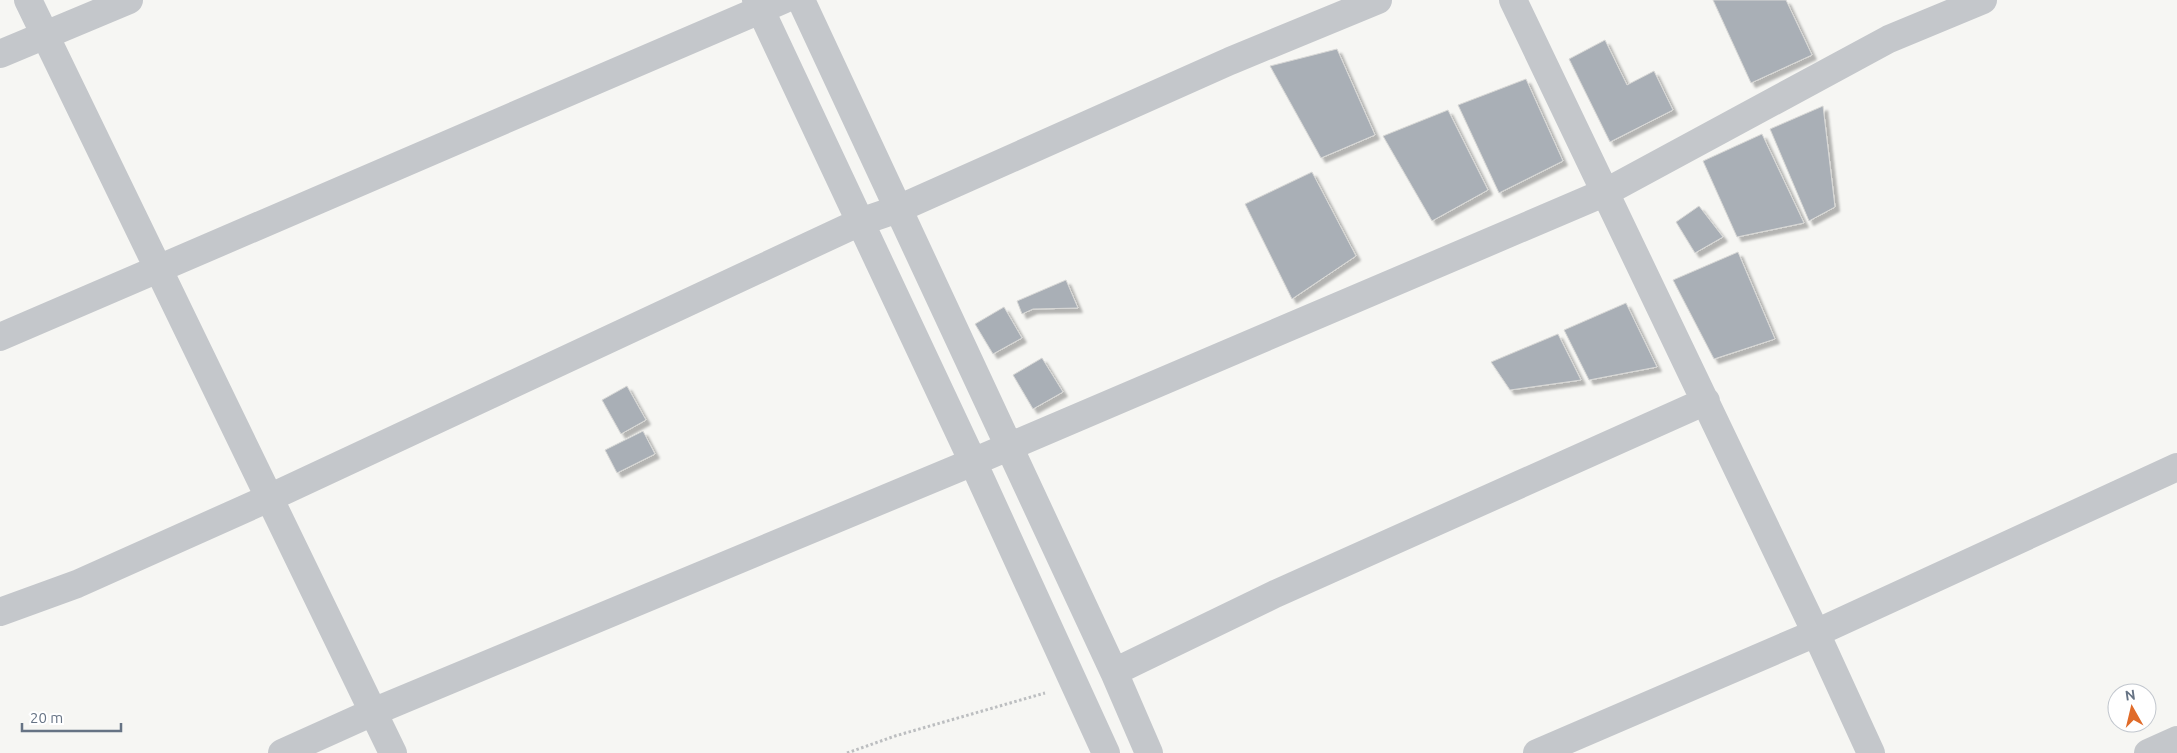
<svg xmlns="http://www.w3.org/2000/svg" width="2177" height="753" font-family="Ubuntu,sans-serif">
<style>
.building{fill:#a9afb6;stroke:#d8d8d6;filter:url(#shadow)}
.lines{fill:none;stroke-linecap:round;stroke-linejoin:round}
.path{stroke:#bcbec0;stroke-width:3;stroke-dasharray:2.5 2.5;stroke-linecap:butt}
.minor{stroke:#c4c7cb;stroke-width:28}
</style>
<defs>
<filter id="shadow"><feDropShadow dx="4.5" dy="4.5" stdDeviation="1" flood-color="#0004"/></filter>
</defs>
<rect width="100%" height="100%" fill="#f6f6f3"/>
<path class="building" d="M 1713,0 L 1786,0 L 1812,55 L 1751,83 Z
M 1605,40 L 1627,85 L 1654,71 L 1673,110 L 1610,142 L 1569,59 Z
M 1337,49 L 1375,135 L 1321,158 L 1270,66 Z
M 1526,79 L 1563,161 L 1499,193 L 1458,105 Z
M 1823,106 L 1835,207 L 1809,221 L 1770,129 Z
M 1448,110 L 1488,190 L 1432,221 L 1383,136 Z
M 1762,134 L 1804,223 L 1737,237 L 1703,161 Z
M 1312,172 L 1356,256 L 1292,299 L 1245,204 Z
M 1699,206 L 1723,237 L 1695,253 L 1676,222 Z
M 1738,252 L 1775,339 L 1714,359 L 1673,280 Z
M 1066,280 L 1078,308 L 1033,309 L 1022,314 L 1017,301 Z
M 1626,303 L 1657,367 L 1589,380 L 1564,330 Z
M 1004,307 L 1022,338 L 993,354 L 975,324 Z
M 1558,334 L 1581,380 L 1510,390 L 1491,362 Z
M 1042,358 L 1063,392 L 1033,409 L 1013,375 Z
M 627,386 L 646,420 L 621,434 L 602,400 Z
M 643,431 L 655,454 L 617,473 L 605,450 Z"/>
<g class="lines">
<path class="path" d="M 847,753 L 895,736 L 1045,693"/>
<path class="minor" d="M 28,0 L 393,753
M 756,0 L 973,462 L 1106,753
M 801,0 L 1114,672 L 1149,753
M 1513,0 L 1816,633 L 1871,753
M 0,54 L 129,0
M 0,337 L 783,0
M 0,612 L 77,584 L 269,498 L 860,222 L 898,209 L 1230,61 L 1378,0
M 1114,672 L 1275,594 L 1706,401
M 282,753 L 373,712 L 973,462 L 1606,192 L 1889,39 L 1983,0
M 1537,753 L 1816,633 L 2177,467
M 2148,753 L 2177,740"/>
</g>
<g transform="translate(2132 708) rotate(352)"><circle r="24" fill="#ffffff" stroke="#c2c7ce"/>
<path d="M0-4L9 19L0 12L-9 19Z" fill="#e06b29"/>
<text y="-8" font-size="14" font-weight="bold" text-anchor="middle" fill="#667384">N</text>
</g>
<path d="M22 723v8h99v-8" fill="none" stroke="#667384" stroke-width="2.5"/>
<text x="30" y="723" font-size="15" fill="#667384" stroke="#ffffff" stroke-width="4" paint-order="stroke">20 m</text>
</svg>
